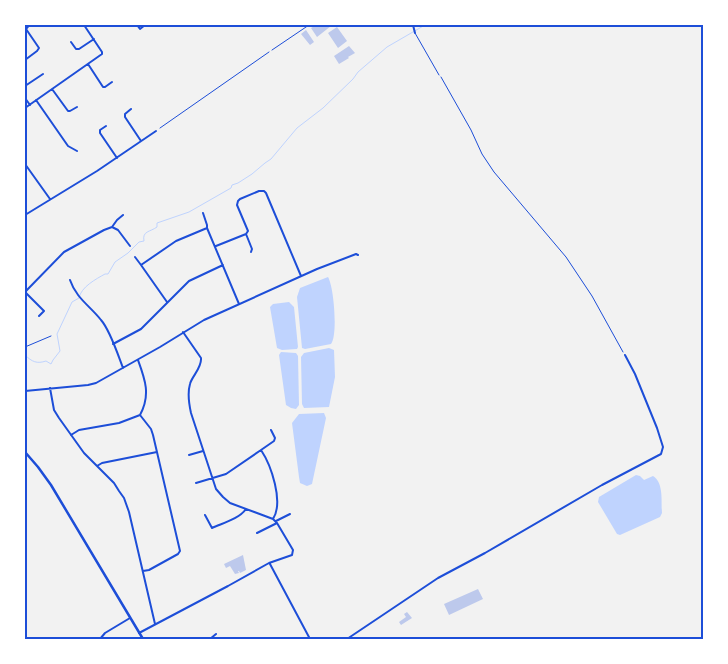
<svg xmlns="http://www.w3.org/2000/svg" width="728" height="664" font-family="'Asap Condensed',sans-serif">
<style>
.water{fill:#bfd3fe}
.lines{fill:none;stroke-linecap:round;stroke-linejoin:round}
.stream{stroke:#bfd3fe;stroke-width:1}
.building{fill:#bdc9ec}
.path{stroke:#1d4ed8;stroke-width:1}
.service{stroke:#1d4ed8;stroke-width:1}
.minor{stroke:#1d4ed8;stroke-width:2}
.tertiary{stroke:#1d4ed8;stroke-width:2.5}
.secondary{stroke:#1d4ed8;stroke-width:2.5}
.neatline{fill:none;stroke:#1d4ed8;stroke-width:2}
</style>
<rect width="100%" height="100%" fill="#f2f2f2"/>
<path class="water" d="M 328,277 C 334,287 338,335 331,344 L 305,349 L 302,348 L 297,297 L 300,288 Z
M 289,302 L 294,307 L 298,347 L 297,349 L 282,350 L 277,348 L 270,307 L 273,304 Z
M 329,348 L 334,350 L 335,377 L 329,407 L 304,408 L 302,404 L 301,357 L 304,353 Z
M 281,352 L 296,353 L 298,356 L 299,405 L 296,409 L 291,408 L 286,405 L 279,355 Z
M 324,413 L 326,418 L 312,484 L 307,486 L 300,483 L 299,477 L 292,423 L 299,414 Z
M 636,475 L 640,476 L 644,480 L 653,476 C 664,483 661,501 662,513 L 660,517 L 620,535 L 617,534 L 598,502 L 599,497 Z"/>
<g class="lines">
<path class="stream" d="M 25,355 C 32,362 37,364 46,361 L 51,364 L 53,360 L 60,351 L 57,334 L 72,302 L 79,298 C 81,287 96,279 105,274 L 108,274 L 115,262 L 128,253 L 139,242 L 144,241 C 142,231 150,232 157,227 L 157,223 L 189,212 L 231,188 L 232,185 L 238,183 L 252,174 L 265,163 L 271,159 L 297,128 L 323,108 L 353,79 L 358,72 L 387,47 L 425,25"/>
</g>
<path class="building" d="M 316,25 L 330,25 L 331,26 L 317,37 L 311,28 Z
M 337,27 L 347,41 L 338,48 L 328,33 Z
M 306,30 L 314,42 L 310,45 L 301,34 Z
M 349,46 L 355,53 L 348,57 L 349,58 L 339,64 L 334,56 Z
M 243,555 L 246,570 L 240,573 L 239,571 L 238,571 L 239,573 L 235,574 L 230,566 L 226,568 L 224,564 Z
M 478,589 L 483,599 L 449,615 L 444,604 Z
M 407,612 L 412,618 L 401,625 L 399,622 L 406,617 L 404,614 Z"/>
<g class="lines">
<path class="path" d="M 441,77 L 471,130 L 482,154 L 494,172 L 566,257 L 592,296 L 623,352
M 160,128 L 269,52"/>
<path class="service" d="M 415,33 L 439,75
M 272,50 L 309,25
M 25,347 L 51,336"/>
<path class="minor" d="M 137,25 L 140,29 L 145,25
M 413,25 L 415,33
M 71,42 L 76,49 L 79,49 L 94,39
M 25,60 L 37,51 L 39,48 L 26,29
M 88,64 L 103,87 L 105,87 L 112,82
M 25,86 L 43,74
M 52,89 L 68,111 L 70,111 L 77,107
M 25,98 L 30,105
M 36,100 L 68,146 L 77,151
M 25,108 L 102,54 L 102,52 L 84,25
M 131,109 L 125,114 L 125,117 L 141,141
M 106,126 L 100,130 L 100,133 L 117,158
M 25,164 L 50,199
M 203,213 L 207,225 L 207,228
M 25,215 L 97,171 L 156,131
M 112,227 L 117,220 L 123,215
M 216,246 L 246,234
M 251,252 L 252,249 L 246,234 L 248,231 L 237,205 L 238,201 L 240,199 L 259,191 L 264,191 L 266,193 L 301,276
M 135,257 L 141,265
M 70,280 C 76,298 90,306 101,320 C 110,330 118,355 123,368
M 167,302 L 141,265 L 176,241 L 207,228 L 239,304
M 39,316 L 44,311 L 25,292 L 64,252 L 104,230 L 112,227 L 118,230 L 130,246
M 113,344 L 141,329 L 189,281 L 223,265
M 50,388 L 54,410 L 59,418 L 84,453 L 114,483 L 119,491 L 124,498 L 129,512 L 155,624
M 25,391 L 88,385 L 96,383 L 160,347 L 204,320 L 317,269 L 356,254 L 358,255
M 140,415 L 151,429 L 153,435 L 180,551 L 178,554 L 149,570 L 143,571
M 71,435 L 79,430 L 119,423 L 140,415 C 151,395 145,379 138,360
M 261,450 L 274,441 L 275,438 L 271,430
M 189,455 L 203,451
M 97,466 L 102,463 L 157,452
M 196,483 L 226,474 L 261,450 C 271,465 284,502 273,519
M 205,515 L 212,528 C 223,523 239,519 246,509
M 276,521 L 290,514
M 257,533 L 277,523
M 270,564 L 310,639
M 139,633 L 228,586 L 269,563 L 292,555 L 293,550 L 277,523 L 273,519 L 230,503 L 223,497 L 216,489 L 191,413 C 189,404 187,394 190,384 C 192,376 202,368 201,358 L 183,332
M 100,639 L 105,633 L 130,618
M 210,639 L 216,634
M 347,639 L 438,578 L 485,553 L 602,485 L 661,454 L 663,447 L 657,428 L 635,374 L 625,355"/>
<path class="tertiary" d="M 25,30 L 29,25"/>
<path class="secondary" d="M 25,452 L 38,467 L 51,485 L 143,639"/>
</g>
<rect width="728" height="664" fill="none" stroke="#ffffff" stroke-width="52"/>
<rect x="26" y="26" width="676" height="612" class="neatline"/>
</svg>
